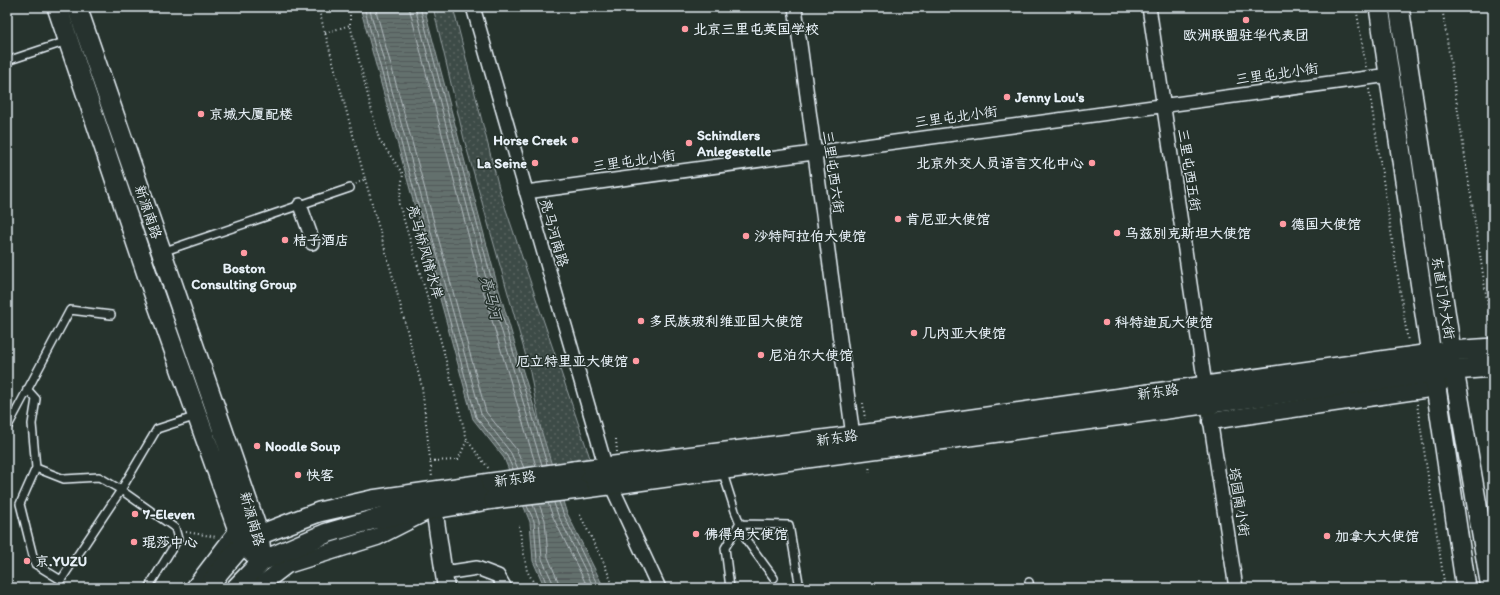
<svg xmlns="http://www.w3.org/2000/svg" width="1500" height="595" font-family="Itim,'LXGW WenKai TC',sans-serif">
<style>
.grass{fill:url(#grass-dots);stroke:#939ea0}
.water{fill:url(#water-rules);stroke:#98a3a5}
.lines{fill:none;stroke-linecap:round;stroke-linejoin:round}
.shore{stroke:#b3bdc0;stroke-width:1}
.service-casing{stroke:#e8f1f8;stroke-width:10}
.minor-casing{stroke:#e8f1f8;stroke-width:16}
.tertiary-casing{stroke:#e8f1f8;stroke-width:19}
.secondary-casing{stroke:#e8f1f8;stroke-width:22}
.path{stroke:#e8f1f8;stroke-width:2;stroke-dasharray:1 3;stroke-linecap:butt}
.service{stroke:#26332d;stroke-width:7}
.minor{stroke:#26332d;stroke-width:13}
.tertiary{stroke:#26332d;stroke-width:16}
.secondary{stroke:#26332d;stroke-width:19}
.secondary-bridge-casing{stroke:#e8f1f8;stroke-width:22;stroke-linecap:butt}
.secondary-bridge{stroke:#26332d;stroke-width:19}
.poi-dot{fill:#ff9aa2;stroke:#26332d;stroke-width:1.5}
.labels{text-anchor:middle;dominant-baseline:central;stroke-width:3;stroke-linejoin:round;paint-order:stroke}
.poi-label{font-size:14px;font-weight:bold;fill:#e8f1f8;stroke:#26332d;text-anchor:start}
.street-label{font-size:14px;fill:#e8f1f8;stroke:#26332d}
.water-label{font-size:15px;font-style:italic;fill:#b3bdc0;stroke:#26332d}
</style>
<defs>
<pattern id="grass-dots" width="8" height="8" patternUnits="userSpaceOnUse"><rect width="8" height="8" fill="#3e4b47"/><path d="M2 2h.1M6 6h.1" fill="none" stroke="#5a6562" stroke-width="1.8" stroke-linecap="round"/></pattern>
<pattern id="water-rules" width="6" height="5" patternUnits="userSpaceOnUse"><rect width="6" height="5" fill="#636f6d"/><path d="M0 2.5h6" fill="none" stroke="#535a5a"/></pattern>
</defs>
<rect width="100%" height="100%" fill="#26332d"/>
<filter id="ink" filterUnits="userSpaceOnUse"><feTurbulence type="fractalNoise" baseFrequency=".025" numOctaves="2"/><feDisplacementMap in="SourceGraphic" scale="8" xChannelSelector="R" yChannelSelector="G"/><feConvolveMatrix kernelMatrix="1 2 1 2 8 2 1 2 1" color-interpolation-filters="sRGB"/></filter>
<g filter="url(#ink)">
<path class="grass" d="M 433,7 L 453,7 L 500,192 L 590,458 L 548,467 L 529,367 L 464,139 Z"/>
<path class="water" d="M 360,7 L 424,7 L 496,280 L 521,365 L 566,511 L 604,588 L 545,588 L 533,561 L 530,522 L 504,458 L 473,419 Z"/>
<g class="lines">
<path class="shore" d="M 364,7 L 476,417 L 507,456 L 513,469
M 369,7 L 481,414 L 511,453 L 518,469
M 375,7 L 486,412 L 516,449 L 524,468
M 409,7 L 481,284 L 536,466
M 415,7 L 487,282 L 542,465
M 420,7 L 492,281 L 547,464
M 559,502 L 563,513 L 599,588
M 548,503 L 553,517 L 588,588
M 554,503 L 558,515 L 594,588
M 539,504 L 545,520 L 548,557 L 558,581 L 559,588
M 533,505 L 539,520 L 542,559 L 553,583 L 553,588
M 527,506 L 534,521 L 537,560 L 548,588"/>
<defs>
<path id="service" d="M 7,61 L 67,41
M 162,252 L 350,188
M 27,389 L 36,399 L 32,424 L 36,468
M 7,428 L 70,310 L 111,315
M 36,468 L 64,479 L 99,477 L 121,490 L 61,580 L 35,564 L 20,504 Z
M 722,470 L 735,511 L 747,541 L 774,578
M 1029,582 L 1030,588
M 148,588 L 178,539 L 175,528 L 121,490 L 157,429 L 197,416
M 730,588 L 725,548 L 739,524 L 789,525 L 800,588"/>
<path id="minor" d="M 473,7 L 606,468
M 795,7 L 853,436
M 1149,7 L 1205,385
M 526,192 L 1389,75
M 300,205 L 310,233 L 312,243
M 1209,412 L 1236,588
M 611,485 L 659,588
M 444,573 L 477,568 L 498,576 L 505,588"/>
<path id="tertiary" d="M 1211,421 L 1436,388 L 1444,380
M 194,588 L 238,530 L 248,526
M 257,588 L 287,565 L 377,537 L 434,508 L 446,588"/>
<path id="secondary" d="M 57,7 L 149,280 L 243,544 L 262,561
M 77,7 L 259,535 L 262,561
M 1379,7 L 1466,588
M 1399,7 L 1454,370 L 1491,588
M 574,471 L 853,436 L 1451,351 L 1493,348
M 579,489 L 1454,370 L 1493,367
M 208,588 L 219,572 L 243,544 L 259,535 L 319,512 L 372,500 L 491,483
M 236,588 L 262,561 L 327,533 L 375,519 L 494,499"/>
</defs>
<use href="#service" class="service-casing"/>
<use href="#minor" class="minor-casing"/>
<use href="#tertiary" class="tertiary-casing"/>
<use href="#secondary" class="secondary-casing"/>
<path class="path" d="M 318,7 L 365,179 L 356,184
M 350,7 L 350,25 L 379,139 L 403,174 L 399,204 L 440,338 L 467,440 L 489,469
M 1356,7 L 1366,67
M 1442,7 L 1492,333
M 325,33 L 350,25
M 1369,89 L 1408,342
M 365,179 L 394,281 L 422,387 L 432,477
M 863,403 L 865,419
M 1417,404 L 1445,588
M 616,439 L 617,452
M 430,461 L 458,460 L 467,440
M 869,464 L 870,474
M 580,515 L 603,561 L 614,588
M 519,526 L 527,571 L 537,588
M 186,532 L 217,537"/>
<use href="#service" class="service"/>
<use href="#minor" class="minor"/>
<use href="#tertiary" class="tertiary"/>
<use href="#secondary" class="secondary"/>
<defs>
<path id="secondary-bridge" d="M 491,483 L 574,471
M 494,499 L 579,489"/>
</defs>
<use href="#secondary-bridge" class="secondary-bridge-casing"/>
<use href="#secondary-bridge" class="secondary-bridge"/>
</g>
</g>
<g class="poi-dot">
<circle cx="1246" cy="20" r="4"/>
<circle cx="685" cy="29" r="4"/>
<circle cx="1007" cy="97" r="4"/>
<circle cx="201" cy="114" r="4"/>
<circle cx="575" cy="140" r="4"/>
<circle cx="689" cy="143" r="4"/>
<circle cx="535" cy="163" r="4"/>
<circle cx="1092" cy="163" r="4"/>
<circle cx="898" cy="219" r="4"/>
<circle cx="1283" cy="224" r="4"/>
<circle cx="1117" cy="233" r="4"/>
<circle cx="746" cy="236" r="4"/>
<circle cx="285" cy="240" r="4"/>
<circle cx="244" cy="253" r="4"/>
<circle cx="641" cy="321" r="4"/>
<circle cx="1107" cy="322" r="4"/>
<circle cx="914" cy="333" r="4"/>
<circle cx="761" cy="355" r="4"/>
<circle cx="636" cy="361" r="4"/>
<circle cx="257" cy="446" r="4"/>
<circle cx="298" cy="475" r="4"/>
<circle cx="135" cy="514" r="4"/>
<circle cx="696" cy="534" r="4"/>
<circle cx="1327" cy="536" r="4"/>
<circle cx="134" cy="542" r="4"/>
<circle cx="27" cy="561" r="4"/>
</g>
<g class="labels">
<g class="poi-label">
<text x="693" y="29">北京三里屯英国学校</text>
<text x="1246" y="35" text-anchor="middle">欧洲联盟驻华代表团</text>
<text x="1015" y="97">Jenny Lou's</text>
<text x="209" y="114">京城大厦配楼</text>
<text x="697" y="135">Schindlers<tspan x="697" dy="16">Anlegestelle</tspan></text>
<text x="567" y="140" text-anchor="end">Horse Creek</text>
<text x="527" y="163" text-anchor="end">La Seine</text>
<text x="1084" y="163" text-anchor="end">北京外交人员语言文化中心</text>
<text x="906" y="219">肯尼亚大使馆</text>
<text x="1291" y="224">德国大使馆</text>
<text x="1125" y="233">乌兹别克斯坦大使馆</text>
<text x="754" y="236">沙特阿拉伯大使馆</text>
<text x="293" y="240">桔子酒店</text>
<text x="244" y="268" text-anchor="middle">Boston<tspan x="244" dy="16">Consulting Group</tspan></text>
<text x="649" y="321">多民族玻利维亚国大使馆</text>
<text x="1115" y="322">科特迪瓦大使馆</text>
<text x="922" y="333">几内亚大使馆</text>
<text x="769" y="355">尼泊尔大使馆</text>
<text x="628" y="361" text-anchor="end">厄立特里亚大使馆</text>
<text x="265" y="446">Noodle Soup</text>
<text x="306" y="475">快客</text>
<text x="143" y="514">7-Eleven</text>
<text x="704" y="534">佛得角大使馆</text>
<text x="1335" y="536">加拿大大使馆</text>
<text x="142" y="542">琨莎中心</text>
<text x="35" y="561">京.YUZU</text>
</g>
<g class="street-label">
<text transform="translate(1277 74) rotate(-8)">三里屯北小街</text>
<text transform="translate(956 117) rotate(-8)">三里屯北小街</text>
<text transform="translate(634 161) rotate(-8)">三里屯北小街</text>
<text transform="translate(1189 170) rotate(81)">三里屯西五街</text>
<text transform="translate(833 172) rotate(82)">三里屯西六街</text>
<text transform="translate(148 212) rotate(71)">新源南路</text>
<text transform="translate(554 233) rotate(74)">亮马河南路</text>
<text transform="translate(425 252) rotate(74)">亮马桥风情水岸</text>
<text transform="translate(1443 298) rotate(81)">东直门外大街</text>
<text transform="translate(1158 392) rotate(-8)">新东路</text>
<text transform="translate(837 438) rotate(-8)">新东路</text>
<text transform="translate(515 479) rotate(-8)">新东路</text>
<text transform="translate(1239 502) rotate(81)">塔园南小街</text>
<text transform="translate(252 519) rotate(74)">新源南路</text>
</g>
<g class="water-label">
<text transform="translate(491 298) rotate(75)">亮马河</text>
</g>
</g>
<rect width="1500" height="595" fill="none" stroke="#26332d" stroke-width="24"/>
<rect x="12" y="12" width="1476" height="571" fill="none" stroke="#e8f1f8" stroke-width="1.5" filter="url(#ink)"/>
</svg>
